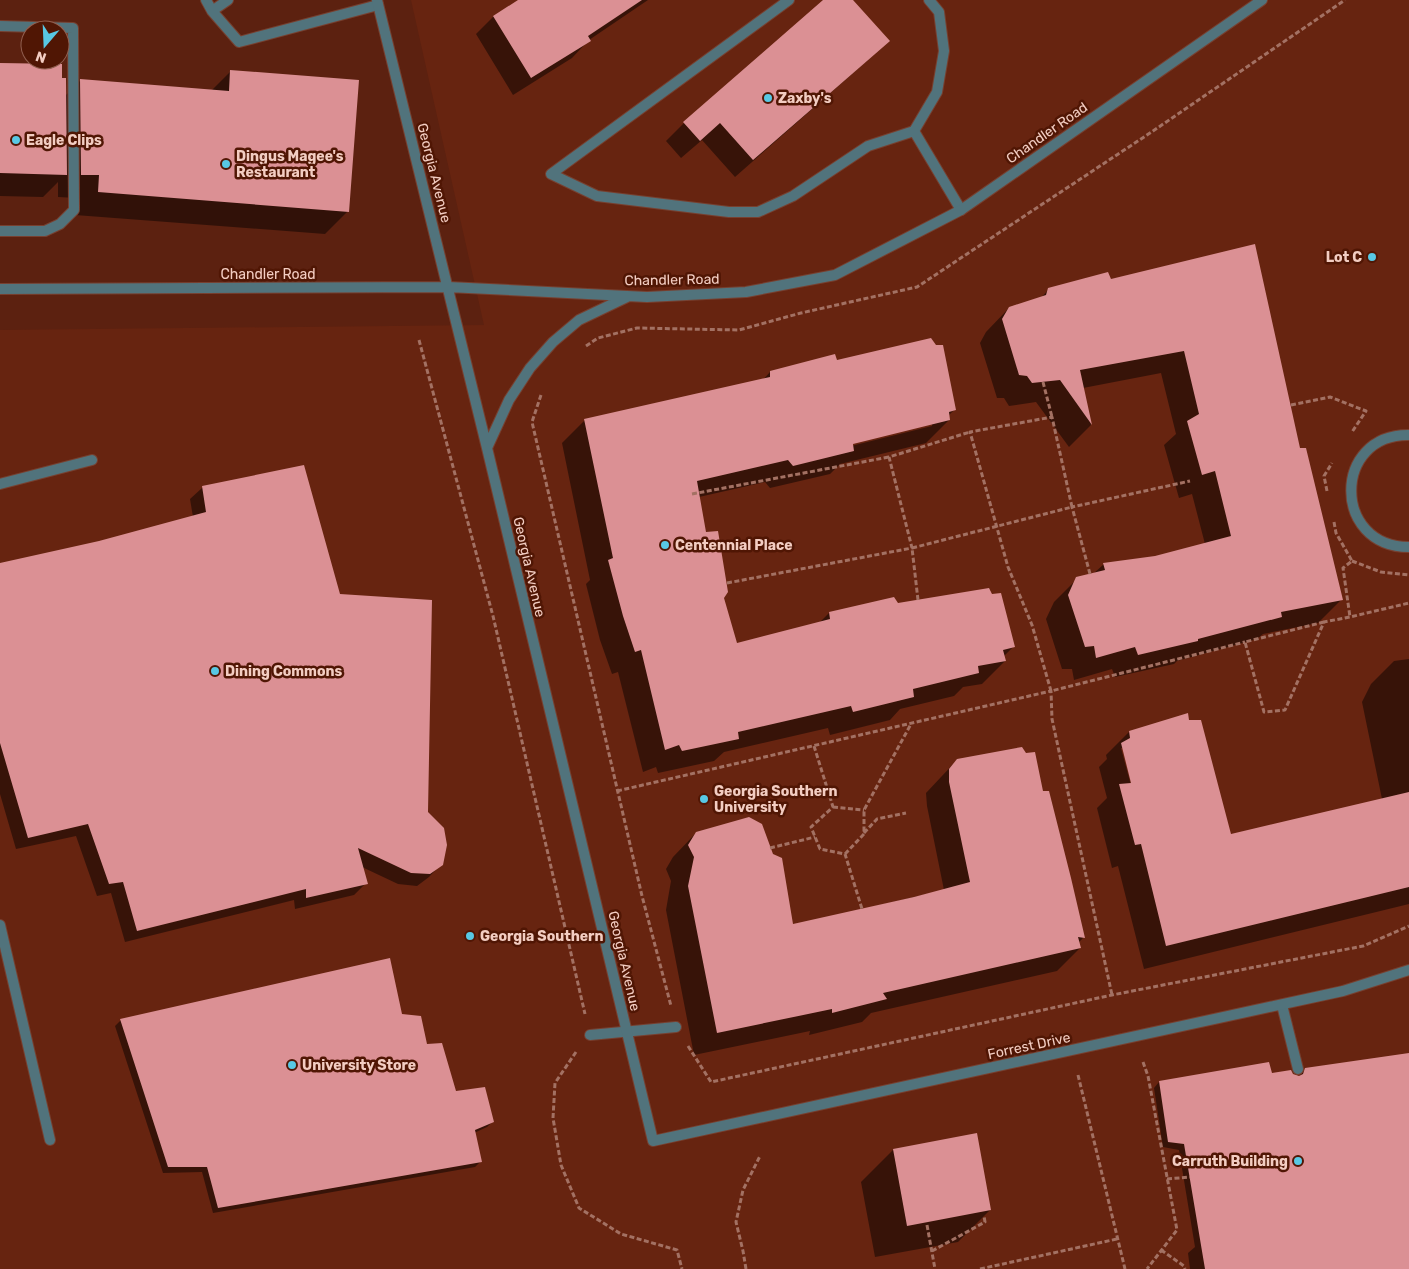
<svg xmlns="http://www.w3.org/2000/svg" width="1409" height="1269" font-family="Rubik,sans-serif">
<style>
.built{fill:#672410}
.shadow{fill:#0007;fill-rule:evenodd}
.building{fill:#db9094}
.lines{fill:none;stroke-linecap:round;stroke-linejoin:round}
.service-casing{stroke:#774030;stroke-width:12}
.pedestrian-casing{stroke:#774030;stroke-width:12}
.minor-casing{stroke:#774030;stroke-width:12}
.path{stroke:#a37163;stroke-width:3;stroke-dasharray:5 2.5;stroke-linecap:butt}
.service{stroke:#51737c;stroke-width:10}
.pedestrian{stroke:#51737c;stroke-width:10}
.minor{stroke:#51737c;stroke-width:10}
.poi-dot{fill:#58c8e4;stroke:#501604;stroke-width:2}
.labels{text-anchor:middle;dominant-baseline:central;stroke-width:5;stroke-linejoin:round;paint-order:stroke}
.poi-label{font-size:14px;font-weight:bold;fill:#f3cdc2;stroke:#501604;text-anchor:start}
.street-label{font-size:14px;fill:#f3cdc2;stroke:#501604}
</style>
<rect width="100%" height="100%" fill="#5c2110"/>
<path class="built" d="M 411,0 L 1409,0 L 1409,1269 L 0,1269 L 0,330 L 484,325 Z"/>
<path class="shadow" d="M 520,0 L 648,0 L 589,40 L 572,58 L 513,95 L 476,34 L 493,17 Z
M 825,0 L 852,0 L 888,41 L 870,58 L 735,177 L 702,140 L 681,158 L 666,141 L 684,123 Z
M 0,64 L 60,79 L 65,96 L 81,80 L 211,91 L 231,71 L 348,211 L 325,234 L 75,215 L 77,198 L 58,197 L 58,182 L 43,197 L 0,196 Z
M 1110,280 L 1299,449 L 1341,600 L 1318,623 L 1263,634 L 1257,639 L 1177,661 L 1174,664 L 1115,677 L 1112,669 L 1074,680 L 1072,669 L 1062,669 L 1046,619 L 1054,602 L 1077,579 L 1093,574 L 1104,564 L 1156,557 L 1205,544 L 1192,494 L 1179,498 L 1164,445 L 1176,434 L 1161,373 L 1083,388 L 1091,425 L 1069,447 L 1036,402 L 1009,406 L 1004,398 L 997,398 L 980,343 L 986,332 L 1009,308 L 1040,299 L 1049,289 Z
M 836,361 L 955,409 L 948,416 L 949,420 L 926,443 L 840,464 L 830,474 L 770,488 L 765,482 L 699,497 L 705,533 L 722,598 L 736,644 L 819,623 L 829,613 L 897,605 L 1014,646 L 1003,657 L 1005,661 L 982,684 L 963,687 L 954,696 L 900,709 L 890,720 L 830,735 L 828,728 L 724,752 L 714,761 L 658,773 L 656,767 L 643,772 L 618,672 L 612,674 L 600,640 L 586,584 L 590,580 L 562,443 L 585,420 L 762,381 L 770,372 ZM 932,424 L 932,426 L 847,447 L 846,444 Z
M 303,467 L 339,595 L 427,812 L 441,864 L 429,877 L 417,886 L 398,884 L 362,867 L 366,883 L 354,895 L 295,909 L 294,900 L 125,942 L 111,893 L 97,896 L 76,836 L 16,849 L 0,794 L 0,564 L 99,542 L 193,517 L 190,499 L 202,488 Z
M 1409,659 L 1409,904 L 1144,969 L 1118,866 L 1112,868 L 1097,808 L 1107,798 L 1099,767 L 1107,759 L 1106,755 L 1129,732 L 1188,721 L 1230,836 L 1382,799 L 1362,702 L 1371,684 L 1394,661 ZM 1121,748 L 1124,748 L 1134,789 L 1132,789 Z
M 957,760 L 1042,793 L 1083,938 L 1078,943 L 1080,948 L 1057,971 L 871,1013 L 862,1022 L 809,1035 L 810,1031 L 694,1055 L 666,910 L 671,881 L 666,869 L 673,857 L 696,833 L 792,926 L 944,890 L 927,806 L 926,793 Z
M 401,1015 L 426,1045 L 455,1092 L 493,1121 L 487,1127 L 474,1133 L 481,1161 L 475,1167 L 213,1213 L 202,1172 L 163,1173 L 115,1026 L 121,1020 Z
M 1305,1070 L 1409,1070 L 1409,1269 L 1190,1269 L 1188,1253 L 1195,1247 L 1179,1150 L 1163,1147 L 1154,1088 L 1159,1082 L 1271,1075 L 1293,1075 L 1299,1077 Z
M 893,1150 L 990,1210 L 958,1242 L 875,1257 L 861,1182 Z"/>
<path class="building" d="M 518,0 L 642,0 L 588,36 L 591,41 L 531,78 L 493,16 Z
M 823,0 L 853,0 L 890,41 L 753,160 L 720,123 L 700,141 L 683,122 Z
M 0,63 L 62,64 L 62,78 L 66,78 L 67,175 L 0,173 Z
M 230,70 L 359,80 L 349,212 L 98,192 L 99,175 L 81,175 L 80,79 L 229,91 Z
M 1255,244 L 1300,448 L 1306,448 L 1343,600 L 1281,612 L 1282,617 L 1198,639 L 1198,641 L 1138,655 L 1135,647 L 1096,658 L 1094,646 L 1085,647 L 1068,595 L 1076,577 L 1105,570 L 1103,563 L 1155,556 L 1231,536 L 1215,471 L 1202,475 L 1187,421 L 1199,414 L 1184,351 L 1080,370 L 1092,425 L 1060,380 L 1032,383 L 1027,376 L 1019,375 L 1002,319 L 1009,307 L 1046,295 L 1048,288 L 1108,272 L 1111,279 Z
M 931,338 L 936,345 L 943,345 L 956,410 L 949,412 L 950,420 L 853,444 L 854,451 L 793,466 L 788,460 L 697,481 L 706,532 L 718,531 L 728,592 L 724,598 L 737,643 L 830,619 L 829,612 L 894,597 L 898,603 L 989,588 L 992,594 L 1001,593 L 1015,647 L 1003,650 L 1006,661 L 978,666 L 979,673 L 913,689 L 914,697 L 853,712 L 851,706 L 738,732 L 739,739 L 682,751 L 679,745 L 665,750 L 641,650 L 635,652 L 623,616 L 608,560 L 613,558 L 584,419 L 770,377 L 770,371 L 835,354 L 837,360 Z
M 304,465 L 340,594 L 432,600 L 428,812 L 444,828 L 447,845 L 443,865 L 430,874 L 411,873 L 358,848 L 368,884 L 306,898 L 306,889 L 137,931 L 123,882 L 109,884 L 88,824 L 28,838 L 0,743 L 0,563 L 99,541 L 206,512 L 202,486 Z
M 1188,713 L 1189,720 L 1201,720 L 1231,834 L 1409,792 L 1409,887 L 1166,946 L 1141,844 L 1135,845 L 1119,784 L 1131,783 L 1121,743 L 1130,738 L 1129,731 Z
M 1022,747 L 1026,753 L 1035,752 L 1043,791 L 1049,791 L 1071,878 L 1085,938 L 1078,937 L 1081,948 L 883,993 L 887,999 L 832,1013 L 832,1009 L 717,1033 L 688,886 L 694,857 L 688,845 L 696,832 L 749,817 L 762,824 L 773,854 L 782,858 L 793,924 L 914,897 L 970,882 L 949,782 L 949,769 L 957,759 Z
M 390,958 L 402,1014 L 421,1016 L 427,1044 L 442,1043 L 456,1091 L 485,1087 L 494,1122 L 475,1130 L 482,1162 L 218,1208 L 207,1167 L 168,1167 L 120,1019 Z
M 1409,1053 L 1409,1269 L 1205,1269 L 1184,1144 L 1168,1142 L 1159,1081 L 1269,1062 L 1272,1073 L 1291,1070 L 1293,1074 L 1299,1076 L 1303,1074 L 1305,1068 Z
M 977,1133 L 991,1210 L 907,1226 L 893,1149 Z"/>
<g class="lines">
<defs>
<path id="service" d="M 206,0 L 212,11 L 239,42 L 378,5
M 789,0 L 551,174 L 597,196 L 729,212 L 758,212 L 793,196 L 868,146 L 914,131 L 937,92 L 944,51 L 939,12 L 929,0
M 212,11 L 228,0
M 0,26 L 73,28 L 74,210 L 60,224 L 45,231 L 0,231
M 914,131 L 961,210
M 1409,435 C 1332,434 1332,547 1409,547
M 0,484 L 92,460
M 0,925 L 50,1140
M 1282,1005 L 1298,1069"/>
<path id="pedestrian" d="M 590,1035 L 676,1027"/>
<path id="minor" d="M 377,0 L 487,448 L 653,1141 L 1343,991 L 1409,970
M 0,289 L 448,287 L 647,297 L 746,292 L 835,275 L 961,210 L 1262,0
M 487,448 L 509,400 L 530,368 L 553,342 L 579,320 L 627,297"/>
</defs>
<use href="#service" class="service-casing"/>
<use href="#pedestrian" class="pedestrian-casing"/>
<use href="#minor" class="minor-casing"/>
<path class="path" d="M 419,340 L 493,616 L 585,1014
M 586,346 L 598,338 L 637,328 L 739,330 L 801,313 L 917,287 L 1153,131 L 1345,0
M 1043,382 L 1052,417
M 541,395 L 532,422 L 642,896 L 671,1006
M 1291,405 L 1330,397 L 1366,411 L 1352,432
M 1327,491 L 1324,476 L 1332,463
M 692,494 L 889,457
M 1334,522 L 1336,533 L 1352,561 L 1343,568 L 1350,617
M 1352,561 L 1381,572 L 1409,575
M 1090,574 L 1072,507 L 1190,481
M 727,583 L 912,548 L 889,457 L 970,432
M 918,600 L 912,548 L 1072,507 L 1052,417 L 970,432 L 1008,567 L 1032,625 L 1051,691 L 1245,642
M 1324,622 L 1245,642 L 1264,712 L 1285,710 L 1324,622 L 1350,617 L 1409,603
M 814,746 L 833,807 L 811,827 L 820,849 L 845,854 L 862,909
M 617,791 L 1051,691 L 1052,719 L 1112,995
M 833,807 L 864,810
M 864,833 L 877,819 L 906,813
M 770,848 L 815,837
M 845,854 L 864,834 L 864,810 L 911,724
M 688,1046 L 711,1082 L 1112,995 L 1363,946 L 1409,926
M 576,1052 L 555,1083 L 553,1118 L 561,1165 L 579,1208 L 621,1234 L 677,1250 L 682,1269
M 1143,1062 L 1148,1076 L 1177,1230 L 1147,1269
M 1078,1075 L 1125,1269
M 1167,1179 L 1190,1177
M 927,1225 L 935,1269
M 1161,1250 L 1184,1266 L 1185,1269
M 932,1251 L 985,1222 L 984,1216
M 746,1269 L 743,1251 L 736,1222 L 743,1190 L 760,1156
M 980,1269 L 1117,1239"/>
<use href="#service" class="service"/>
<use href="#pedestrian" class="pedestrian"/>
<use href="#minor" class="minor"/>
</g>
<g class="poi-dot">
<circle cx="768" cy="98" r="5"/>
<circle cx="16" cy="140" r="5"/>
<circle cx="226" cy="164" r="5"/>
<circle cx="1372" cy="257" r="5"/>
<circle cx="665" cy="545" r="5"/>
<circle cx="215" cy="671" r="5"/>
<circle cx="704" cy="799" r="5"/>
<circle cx="470" cy="936" r="5"/>
<circle cx="292" cy="1065" r="5"/>
<circle cx="1298" cy="1161" r="5"/>
</g>
<g class="labels">
<g class="poi-label">
<text x="778" y="98">Zaxby's</text>
<text x="26" y="140">Eagle Clips</text>
<text x="236" y="156">Dingus Magee's<tspan x="236" dy="16">Restaurant</tspan></text>
<text x="1362" y="257" text-anchor="end">Lot C</text>
<text x="675" y="545">Centennial Place</text>
<text x="225" y="671">Dining Commons</text>
<text x="714" y="791">Georgia Southern<tspan x="714" dy="16">University</tspan></text>
<text x="480" y="936">Georgia Southern</text>
<text x="302" y="1065">University Store</text>
<text x="1288" y="1161" text-anchor="end">Carruth Building</text>
</g>
<g class="street-label">
<text transform="translate(1047 133) rotate(-35)">Chandler Road</text>
<text transform="translate(434 173) rotate(76)">Georgia Avenue</text>
<text x="268" y="274">Chandler Road</text>
<text transform="translate(672 280) rotate(-1)">Chandler Road</text>
<text transform="translate(529 567) rotate(77)">Georgia Avenue</text>
<text transform="translate(624 961) rotate(77)">Georgia Avenue</text>
<text transform="translate(1029 1046) rotate(-12)">Forrest Drive</text>
</g>
</g>
<g transform="translate(45 45) rotate(199)"><circle r="24" fill="#501604" stroke="#915f50"/>
<path d="M0-4L9 19L0 12L-9 19Z" fill="#58c8e4"/>
<text y="-8" font-size="14" font-weight="bold" text-anchor="middle" fill="#f3cdc2">N</text>
</g>
</svg>
